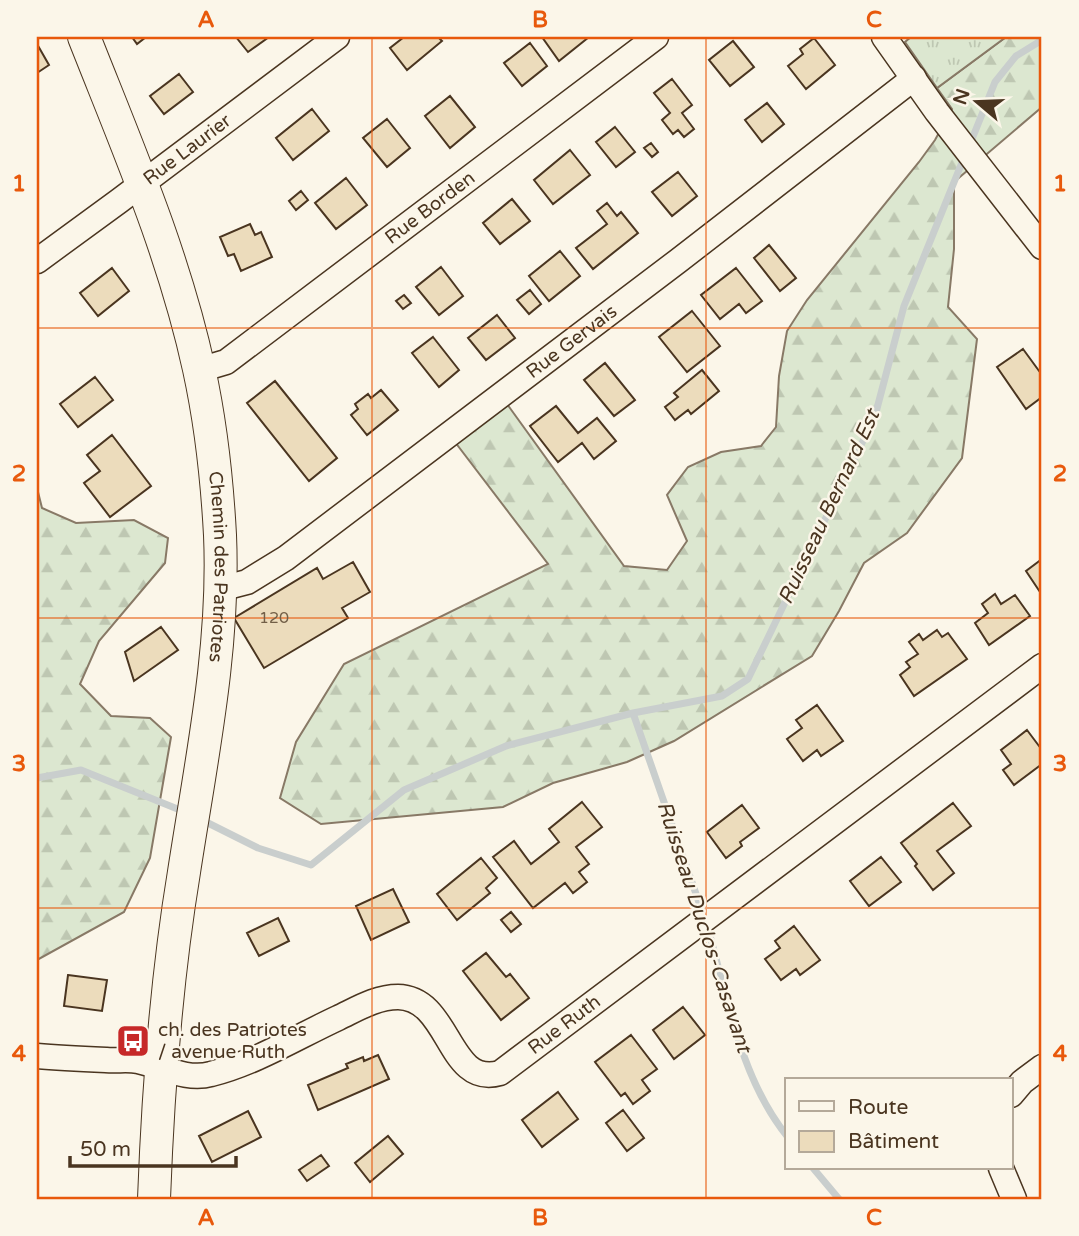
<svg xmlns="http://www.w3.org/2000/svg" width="1079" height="1236" font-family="'Varela Round',sans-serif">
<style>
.forest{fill:url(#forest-firs);stroke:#887966;stroke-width:2}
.park{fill:url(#park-tufts);stroke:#887966;stroke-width:2}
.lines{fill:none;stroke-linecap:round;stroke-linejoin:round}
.stream{stroke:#c9cecd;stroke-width:7}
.building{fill:#ecdcbc;stroke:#4a3520;stroke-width:2}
.minor-casing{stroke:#4a3520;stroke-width:27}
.major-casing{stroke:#4a3520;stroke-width:34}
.minor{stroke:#fbf6e9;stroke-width:24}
.major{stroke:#fbf6e9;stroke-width:32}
.grid{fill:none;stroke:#e8590c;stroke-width:2;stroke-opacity:0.55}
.labels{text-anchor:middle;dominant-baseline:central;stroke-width:5;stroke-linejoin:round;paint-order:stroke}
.number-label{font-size:16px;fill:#725f47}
.street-label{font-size:19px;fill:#4a3520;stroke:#fbf6e9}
.poi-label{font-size:19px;fill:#4a3520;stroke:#fbf6e9;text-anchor:start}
.water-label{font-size:21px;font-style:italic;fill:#4a3520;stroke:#fbf6e9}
.neatline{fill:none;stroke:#e8590c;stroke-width:2.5}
.grid-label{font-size:23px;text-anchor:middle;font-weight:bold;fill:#e8590c}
</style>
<defs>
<pattern id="forest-firs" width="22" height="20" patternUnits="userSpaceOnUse" patternTransform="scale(1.75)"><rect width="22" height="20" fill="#dce7d0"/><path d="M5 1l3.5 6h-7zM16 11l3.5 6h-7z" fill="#bec7b2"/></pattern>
<pattern id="park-tufts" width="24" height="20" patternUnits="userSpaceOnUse" patternTransform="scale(1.75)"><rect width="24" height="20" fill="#dce7d0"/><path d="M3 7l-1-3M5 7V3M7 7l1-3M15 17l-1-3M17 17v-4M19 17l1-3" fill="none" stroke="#bec7b2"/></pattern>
</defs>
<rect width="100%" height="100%" fill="#fbf6e9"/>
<path class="forest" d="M 1006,37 L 1042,37 L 1042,107 L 954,182 L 954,249 L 948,307 L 977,339 L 962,458 L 907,533 L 864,563 L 839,611 L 812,656 L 674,741 L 627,762 L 553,783 L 503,807 L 321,824 L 280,798 L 296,742 L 344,664 L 548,564 L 455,442 L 507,404 L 624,566 L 667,570 L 687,541 L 667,495 L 688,467 L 721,452 L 761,446 L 776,427 L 779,376 L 787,331 L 807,300 L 919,162 L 935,140 L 952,109 L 937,88 Z
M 37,488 L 42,508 L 76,523 L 134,520 L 168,538 L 165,563 L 99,641 L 80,684 L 111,716 L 150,718 L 171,737 L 150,858 L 124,912 L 37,960 Z"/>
<path class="park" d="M 911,37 L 1006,37 L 937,88 L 905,42 Z"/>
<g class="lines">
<path class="stream" d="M 970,144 L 995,82 L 1016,56 L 1042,40
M 633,713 L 703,914
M 37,778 L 81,770 L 185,812
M 202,820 L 258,848 L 311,865 L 404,790 L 506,746 L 633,713 L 722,696 L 748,679 L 875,416 L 904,306 L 965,155
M 707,925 C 727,995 740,1078 787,1136
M 813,1168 L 839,1199"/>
</g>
<path class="building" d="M 132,37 L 146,37 L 137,44 Z
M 236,37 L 269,37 L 248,52 Z
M 404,37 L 438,37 L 442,41 L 407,70 L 390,48 Z
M 542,37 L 589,37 L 559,61 Z
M 814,38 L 835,65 L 806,89 L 788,66 L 803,54 L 800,49 Z
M 733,41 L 754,67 L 730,86 L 709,60 Z
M 530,43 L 547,66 L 522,86 L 504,63 Z
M 37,44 L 49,65 L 37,73 Z
M 179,74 L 193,92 L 164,114 L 150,96 Z
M 672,79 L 692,105 L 682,113 L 694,129 L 684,137 L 678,130 L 673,134 L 662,120 L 670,113 L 654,93 Z
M 450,96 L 475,127 L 450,148 L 425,116 Z
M 767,103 L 784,124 L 762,142 L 745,120 Z
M 312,109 L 329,131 L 293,160 L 276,138 Z
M 387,119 L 410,148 L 387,167 L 363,138 Z
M 615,127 L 635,152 L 616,167 L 596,142 Z
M 651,143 L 658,152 L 652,157 L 644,148 Z
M 570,150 L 590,175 L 553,204 L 534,180 Z
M 678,172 L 697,196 L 672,216 L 652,192 Z
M 346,178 L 367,205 L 336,229 L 315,203 Z
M 301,191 L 308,200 L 296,210 L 289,201 Z
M 512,199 L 530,221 L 500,244 L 483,223 Z
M 607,203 L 617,216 L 621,212 L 638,233 L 593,269 L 576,248 L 607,224 L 597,211 Z
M 250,224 L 255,235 L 261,232 L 272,257 L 241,271 L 234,254 L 228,256 L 220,237 Z
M 769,245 L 796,278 L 780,291 L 754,258 Z
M 560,251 L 580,276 L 549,301 L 529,276 Z
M 441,267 L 463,296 L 439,315 L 416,287 Z
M 112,268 L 129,291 L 98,316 L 80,293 Z
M 736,268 L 762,301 L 746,313 L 739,304 L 720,319 L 701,295 Z
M 530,290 L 541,304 L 529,314 L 517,300 Z
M 404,295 L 411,303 L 403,309 L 396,301 Z
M 692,311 L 720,346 L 687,372 L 659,337 Z
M 497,315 L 515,338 L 486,360 L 468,338 Z
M 433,337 L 459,370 L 439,387 L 412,353 Z
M 1023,349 L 1042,375 L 1042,397 L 1026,409 L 997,367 Z
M 605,363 L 635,400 L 614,416 L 584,380 Z
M 702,370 L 719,391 L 691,414 L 688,410 L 675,420 L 665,407 L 678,397 L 674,393 Z
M 95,377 L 113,400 L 78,427 L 60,404 Z
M 275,381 L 337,458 L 309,481 L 247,403 Z
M 381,390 L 398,410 L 367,435 L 351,415 L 358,409 L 355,404 L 368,394 L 371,398 Z
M 556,406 L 578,433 L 597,418 L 616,441 L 594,459 L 582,443 L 558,462 L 530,426 Z
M 112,435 L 151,486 L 110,517 L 84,483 L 100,471 L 87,455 Z
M 1042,559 L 1042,595 L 1026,571 Z
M 353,562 L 370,592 L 342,608 L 348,618 L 264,668 L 234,618 L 317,568 L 323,579 Z
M 995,594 L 1001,604 L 1015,595 L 1030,616 L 989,645 L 975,623 L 988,613 L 982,604 Z
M 161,627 L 178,650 L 134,681 L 125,652 Z
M 937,630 L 942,637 L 948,633 L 967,659 L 914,696 L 900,675 L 910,667 L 906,662 L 918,654 L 909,642 L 919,634 L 923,640 Z
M 817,705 L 843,741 L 821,756 L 817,750 L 803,761 L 787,739 L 802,728 L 796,720 Z
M 1027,730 L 1042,750 L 1042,764 L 1014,785 L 1003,770 L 1011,764 L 1001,750 Z
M 582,802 L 602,827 L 576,847 L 589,864 L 579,872 L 587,882 L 573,893 L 565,883 L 533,908 L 493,857 L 514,841 L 531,864 L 559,842 L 549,829 Z
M 953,803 L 971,826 L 937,851 L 954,873 L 933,890 L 915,866 L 917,864 L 901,843 Z
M 742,805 L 759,828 L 740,842 L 742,846 L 726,858 L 707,832 Z
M 881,857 L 901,882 L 869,906 L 850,881 Z
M 481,858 L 497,878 L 486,888 L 490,893 L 457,920 L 437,894 Z
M 393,889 L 409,922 L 371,940 L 356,906 Z
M 511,912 L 521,924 L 511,932 L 501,920 Z
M 278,918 L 289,941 L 259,956 L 247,933 Z
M 794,926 L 820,960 L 800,975 L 796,969 L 781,980 L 765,959 L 780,948 L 775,941 Z
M 486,953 L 506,977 L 510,974 L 529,998 L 501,1020 L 463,971 Z
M 68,975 L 107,980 L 102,1011 L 64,1006 Z
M 683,1007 L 705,1035 L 674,1059 L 653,1030 Z
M 631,1035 L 657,1069 L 642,1080 L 650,1091 L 633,1104 L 625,1093 L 621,1096 L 595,1062 Z
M 378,1055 L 389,1079 L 318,1110 L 308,1085 L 348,1068 L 346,1064 L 363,1057 L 364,1061 Z
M 558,1092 L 578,1119 L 542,1147 L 522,1120 Z
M 623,1110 L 644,1138 L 627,1151 L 606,1123 Z
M 248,1111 L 261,1137 L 212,1162 L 199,1136 Z
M 388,1136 L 403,1154 L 370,1182 L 355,1163 Z
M 321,1155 L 329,1166 L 307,1181 L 299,1170 Z"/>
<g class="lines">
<defs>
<g id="minor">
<path d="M 884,37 L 937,112 L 1042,247"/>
<path id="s1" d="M 37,261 L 119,201 L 337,37"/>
<path id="s2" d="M 199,370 L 226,362 L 656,37"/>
<path id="s3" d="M 220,589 L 247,582 L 286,558 L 678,261 L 914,78"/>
<path id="s4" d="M 37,1056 C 60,1058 83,1059 106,1060 C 117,1061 128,1059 138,1061 C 162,1066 186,1081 211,1074 C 255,1063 297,1037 338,1018 C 357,1009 376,997 398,997 C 451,998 447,1088 500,1073 L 1042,666"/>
<path d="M 1011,1095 L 1022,1082 L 1042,1067"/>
<path d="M 1001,1168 L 1014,1199"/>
</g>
<g id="major">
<path id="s5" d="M 84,37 C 127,146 174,254 199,369 C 211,424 217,479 220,535 C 225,648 201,761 184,872 C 166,981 158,1090 154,1199"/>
</g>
</defs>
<use href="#minor" class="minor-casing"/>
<use href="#major" class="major-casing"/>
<use href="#minor" class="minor"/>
<use href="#major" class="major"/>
</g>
<path class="grid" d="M 372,37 L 372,1199M 706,37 L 706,1199M 37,328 L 1042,328M 37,618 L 1042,618M 37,908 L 1042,908"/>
<defs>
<symbol id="bus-square" viewBox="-11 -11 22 22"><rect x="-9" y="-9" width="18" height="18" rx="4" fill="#c62828" stroke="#fbf6e9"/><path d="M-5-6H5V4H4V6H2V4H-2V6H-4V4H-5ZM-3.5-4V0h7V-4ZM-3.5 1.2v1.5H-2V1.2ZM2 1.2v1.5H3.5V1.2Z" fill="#fff"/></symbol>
</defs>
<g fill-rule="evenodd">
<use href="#bus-square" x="114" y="1022" width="38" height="38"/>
</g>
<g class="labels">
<g class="number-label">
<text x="274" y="618">120</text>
</g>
<g class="street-label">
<text stroke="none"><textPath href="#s1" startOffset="187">Rue Laurier</textPath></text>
<text stroke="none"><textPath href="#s2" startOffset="284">Rue Borden</textPath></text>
<text stroke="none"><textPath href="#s3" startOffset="432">Rue Gervais</textPath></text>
<text stroke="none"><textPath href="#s5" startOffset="551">Chemin des Patriotes</textPath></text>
<text stroke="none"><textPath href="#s4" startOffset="597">Rue Ruth</textPath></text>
</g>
<g class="poi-label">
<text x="158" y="1030">ch. des Patriotes<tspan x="158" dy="22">/ avenue Ruth</tspan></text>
</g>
<g class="water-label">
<text transform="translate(829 507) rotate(-65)">Ruisseau Bernard Est</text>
<text transform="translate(704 927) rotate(72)">Ruisseau Duclos-Casavant</text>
</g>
</g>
<rect width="1079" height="1236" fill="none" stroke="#fbf6e9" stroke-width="77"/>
<rect x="785" y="1078" width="228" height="91" fill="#fbf6e9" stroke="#b4a999" stroke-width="2"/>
<rect x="799" y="1101" width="35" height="10" fill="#fbf6e9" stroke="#b4a999" stroke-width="2"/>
<text x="848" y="1114" font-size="21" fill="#4a3520">Route</text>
<rect x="799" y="1131" width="35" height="21" fill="#ecdcbc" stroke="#b4a999" stroke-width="2"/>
<text x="848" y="1148" font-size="21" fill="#4a3520">Bâtiment</text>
<g transform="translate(977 102) rotate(289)" stroke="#fbf6e9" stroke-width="5" paint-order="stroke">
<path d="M0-5L12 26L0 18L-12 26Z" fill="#4a3520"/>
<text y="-10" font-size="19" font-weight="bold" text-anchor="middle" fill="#4a3520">N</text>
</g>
<path d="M70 1156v10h166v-10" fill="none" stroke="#4a3520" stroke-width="3.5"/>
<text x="80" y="1156" font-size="21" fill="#4a3520" stroke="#fbf6e9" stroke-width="5" paint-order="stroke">50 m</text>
<rect x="38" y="38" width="1002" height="1160" class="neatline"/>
<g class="grid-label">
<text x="206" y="27">A</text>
<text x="540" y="27">B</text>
<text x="874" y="27">C</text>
<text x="19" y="191">1</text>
<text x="1060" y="191">1</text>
<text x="19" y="481">2</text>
<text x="1060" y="481">2</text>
<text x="19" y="771">3</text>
<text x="1060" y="771">3</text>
<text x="19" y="1061">4</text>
<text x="1060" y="1061">4</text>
<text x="206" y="1225">A</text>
<text x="540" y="1225">B</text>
<text x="874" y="1225">C</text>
</g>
</svg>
